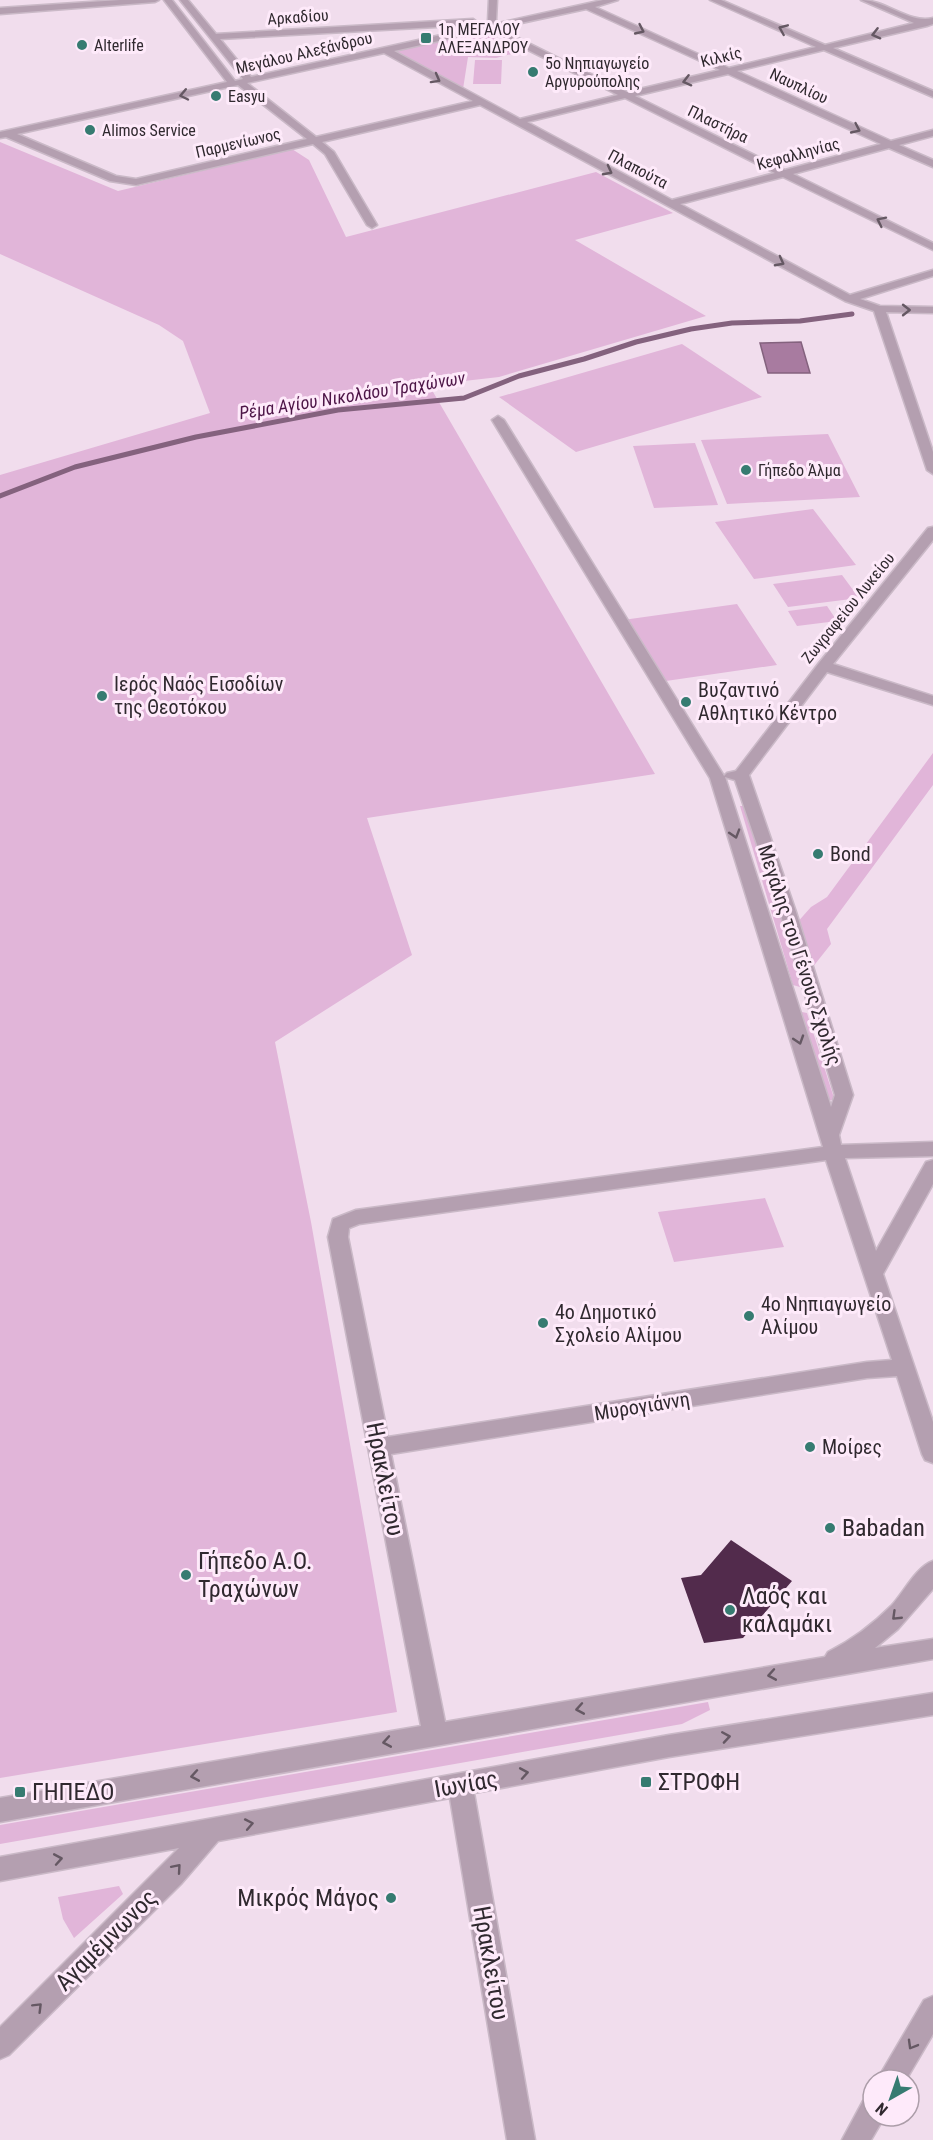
<svg xmlns="http://www.w3.org/2000/svg" width="933" height="2140" font-family="'Roboto Condensed',sans-serif">
<style>
.green{fill:#e1b5d9}
.water{fill:#a87ba0;stroke:#84627e;stroke-width:1.5}
.lines{fill:none;stroke-linecap:round;stroke-linejoin:round}
.stream{stroke:#84627e;stroke-width:5}
.building{fill:#522b4c}
.minor-casing{stroke:#cab9c7;stroke-width:3}
.minor{fill:#b49fb0;fill-rule:evenodd}
.oneway{stroke:#655863}
.poi-dot{fill:#367b71;stroke:#feeafa;stroke-width:2}
.labels{text-anchor:middle;dominant-baseline:central;stroke-width:6;stroke-linejoin:round;paint-order:stroke}
.far-street-label{font-size:16px;fill:#30292f;stroke:#feeafa}
.far-poi-label{font-size:16px;fill:#30292f;stroke:#feeafa;text-anchor:start}
.far-water-label{font-size:18px;font-style:italic;fill:#4d1547;stroke:#feeafa}
.poi-label{font-size:20px;fill:#30292f;stroke:#feeafa;text-anchor:start}
.street-label{font-size:20px;fill:#30292f;stroke:#feeafa}
.near-street-label{font-size:24px;fill:#30292f;stroke:#feeafa}
.near-poi-label{font-size:24px;fill:#30292f;stroke:#feeafa;text-anchor:start}
</style>
<rect width="100%" height="100%" fill="#f1dded"/>
<path class="green" d="M 468,34 L 493,36 L 523,51 L 496,58 L 468,57 L 463,89 L 390,50 Z
M 475,60 L 502,60 L 501,84 L 473,84 Z
M 0,142 L 118,191 L 292,149 L 309,160 L 346,237 L 596,172 L 673,213 L 575,240 L 706,316 L 499,377 L 429,385 L 655,774 L 367,818 L 412,955 L 275,1042 L 311,1222 L 397,1712 L 0,1778 L 0,475 L 210,413 L 183,341 L 159,325 L 0,254 Z
M 682,344 L 762,397 L 576,452 L 499,397 Z
M 828,434 L 860,497 L 727,504 L 701,440 Z
M 695,443 L 718,505 L 654,508 L 633,446 Z
M 813,509 L 856,565 L 754,579 L 715,522 Z
M 842,575 L 859,598 L 788,607 L 773,584 Z
M 737,604 L 777,665 L 659,682 L 623,620 Z
M 827,606 L 837,621 L 797,626 L 788,611 Z
M 933,753 L 933,785 L 827,929 L 831,944 L 808,973 L 800,987 L 793,985 L 740,806 L 747,806 L 787,934 L 811,907 L 827,897 Z
M 802,1012 L 807,1013 L 834,1098 L 833,1100 L 826,1100 L 800,1014 Z
M 765,1198 L 784,1247 L 674,1262 L 658,1212 Z
M 708,1702 L 710,1710 L 682,1724 L 0,1844 L 0,1825 Z
M 119,1886 L 123,1894 L 74,1938 L 63,1919 L 58,1897 Z"/>
<path class="water" d="M 801,342 L 810,373 L 768,373 L 760,343 Z"/>
<g class="lines">
<path class="stream" d="M 0,496 L 75,467 L 196,437 L 338,410 L 464,398 L 519,376 L 584,359 L 636,342 L 691,329 L 732,323 L 800,321 L 852,314"/>
</g>
<path class="building" d="M 731,1540 L 792,1581 L 743,1638 L 704,1643 L 681,1578 L 701,1575 Z"/>
<g class="lines">
<defs>
<path id="minor" d="M 120,0 L 159,0 L 155,2 L 0,14 L 0,8 Z
M 164,0 L 172,0 L 235,81 L 243,79 L 180,0 L 188,0 L 216,34 L 473,19 L 477,22 L 473,25 L 220,39 L 251,77 L 491,24 L 488,21 L 489,0 L 497,0 L 496,20 L 499,23 L 603,0 L 618,0 L 595,7 L 729,68 L 816,47 L 710,0 L 721,0 L 825,45 L 914,23 L 861,0 C 886,0 909,24 933,18 L 933,24 L 927,26 L 833,48 L 933,91 L 933,97 L 824,50 L 737,71 L 891,141 L 933,130 L 933,136 L 899,145 L 933,160 L 933,167 L 889,148 L 793,174 L 933,243 L 933,250 L 783,177 L 680,204 L 850,295 L 933,270 L 933,276 L 860,299 L 880,306 L 933,307 L 933,313 L 886,312 L 933,452 L 933,474 L 927,470 L 874,311 L 845,301 L 480,105 L 322,142 L 334,152 L 377,225 L 372,228 L 367,225 L 325,154 L 313,144 L 136,185 L 110,181 L 6,137 L 0,138 L 0,132 L 227,82 ZM 586,9 L 720,70 L 627,92 L 498,28 ZM 488,30 L 618,95 L 520,119 L 394,51 ZM 384,53 L 473,101 L 316,137 L 247,83 ZM 728,74 L 881,144 L 785,170 L 635,96 ZM 238,85 L 307,139 L 136,179 L 116,176 L 17,134 ZM 625,98 L 775,173 L 672,200 L 527,122 Z
M 498,416 L 504,420 L 724,776 L 727,773 L 736,771 L 819,663 L 928,528 L 933,527 L 933,540 L 833,664 L 933,696 L 933,705 L 827,672 L 749,775 L 796,912 L 853,1095 L 839,1135 L 841,1145 L 933,1142 L 933,1156 L 845,1158 L 876,1251 L 926,1162 L 933,1160 L 933,1184 L 883,1274 L 933,1422 L 933,1463 L 925,1460 L 922,1454 L 897,1376 L 867,1378 L 391,1454 L 445,1722 L 825,1657 L 828,1652 C 852,1640 873,1624 892,1605 C 904,1592 916,1567 933,1561 L 933,1589 L 898,1629 L 875,1648 L 933,1639 L 933,1659 L 0,1822 L 0,1798 L 421,1726 L 328,1237 L 333,1219 L 356,1210 L 823,1147 L 710,778 L 492,420 ZM 725,777 L 735,780 L 780,912 L 835,1095 L 831,1107 ZM 826,1160 L 892,1360 L 867,1362 L 388,1437 L 348,1237 L 349,1228 L 359,1224 Z
M 933,1693 L 933,1715 L 669,1757 L 474,1793 L 535,2140 L 507,2140 L 450,1798 L 218,1841 L 181,1884 L 9,2055 L 0,2059 L 0,2027 L 179,1848 L 0,1881 L 0,1857 L 669,1735 Z
M 933,1996 L 933,2034 L 906,2080 L 877,2080 L 924,2000 Z
M 873,2097 L 873,2116 L 885,2116 L 871,2140 L 842,2140 L 863,2101 Z"/>
</defs>
<use href="#minor" class="minor-casing"/>
<use href="#minor" class="minor"/>
</g>
<defs><path id="oneway-chevron" d="M-2-3.5L2.5 0L-2 3.5" fill="none" stroke-width="1.6" stroke-linecap="round" stroke-linejoin="round" transform="scale(1.5)"/></defs>
<g class="oneway">
<use href="#oneway-chevron" transform="translate(783 29) rotate(-157)"/>
<use href="#oneway-chevron" transform="translate(640 30) rotate(25)"/>
<use href="#oneway-chevron" transform="translate(876 34) rotate(166)"/>
<use href="#oneway-chevron" transform="translate(436 79) rotate(29)"/>
<use href="#oneway-chevron" transform="translate(687 81) rotate(166)"/>
<use href="#oneway-chevron" transform="translate(184 95) rotate(168)"/>
<use href="#oneway-chevron" transform="translate(856 129) rotate(25)"/>
<use href="#oneway-chevron" transform="translate(608 171) rotate(28)"/>
<use href="#oneway-chevron" transform="translate(881 221) rotate(-154)"/>
<use href="#oneway-chevron" transform="translate(780 262) rotate(28)"/>
<use href="#oneway-chevron" transform="translate(906 310)"/>
<use href="#oneway-chevron" transform="translate(735 834) rotate(73)"/>
<use href="#oneway-chevron" transform="translate(799 1040) rotate(72)"/>
<use href="#oneway-chevron" transform="translate(896 1616) rotate(136)"/>
<use href="#oneway-chevron" transform="translate(772 1675) rotate(170)"/>
<use href="#oneway-chevron" transform="translate(580 1709) rotate(170)"/>
<use href="#oneway-chevron" transform="translate(726 1737) rotate(-9)"/>
<use href="#oneway-chevron" transform="translate(387 1742) rotate(170)"/>
<use href="#oneway-chevron" transform="translate(524 1773) rotate(-10)"/>
<use href="#oneway-chevron" transform="translate(195 1776) rotate(170)"/>
<use href="#oneway-chevron" transform="translate(249 1824) rotate(-11)"/>
<use href="#oneway-chevron" transform="translate(58 1859) rotate(-10)"/>
<use href="#oneway-chevron" transform="translate(177 1868) rotate(-49)"/>
<use href="#oneway-chevron" transform="translate(38 2007) rotate(-45)"/>
<use href="#oneway-chevron" transform="translate(912 2045) rotate(120)"/>
</g>
<g class="poi-dot">
<rect x="420" y="32" width="12" height="12" rx="3"/>
<circle cx="82" cy="45" r="6"/>
<circle cx="533" cy="72" r="6"/>
<circle cx="216" cy="96" r="6"/>
<circle cx="90" cy="130" r="6"/>
<circle cx="746" cy="470" r="6"/>
<circle cx="102" cy="696" r="6"/>
<circle cx="686" cy="702" r="6"/>
<circle cx="818" cy="854" r="6"/>
<circle cx="749" cy="1316" r="6"/>
<circle cx="543" cy="1323" r="6"/>
<circle cx="810" cy="1447" r="6"/>
<circle cx="830" cy="1528" r="6"/>
<circle cx="186" cy="1575" r="6"/>
<circle cx="730" cy="1610" r="6"/>
<rect x="640" y="1776" width="12" height="12" rx="3"/>
<rect x="14" y="1786" width="12" height="12" rx="3"/>
<circle cx="391" cy="1898" r="6"/>
</g>
<g class="labels">
<g class="far-street-label">
<text transform="translate(298 17) rotate(-4)">Αρκαδίου</text>
<text transform="translate(304 53) rotate(-13)">Μεγάλου Αλεξάνδρου</text>
<text transform="translate(721 57) rotate(-14)">Κιλκίς</text>
<text transform="translate(799 86) rotate(25)">Ναυπλίου</text>
<text transform="translate(718 124) rotate(26)">Πλαστήρα</text>
<text transform="translate(238 143) rotate(-13)">Παρμενίωνος</text>
<text transform="translate(798 154) rotate(-15)">Κεφαλληνίας</text>
<text transform="translate(638 169) rotate(28)">Πλαπούτα</text>
<text transform="translate(848 608) rotate(-51)">Ζωγραφείου Λυκείου</text>
</g>
<g class="far-poi-label">
<text x="438" y="29">1η ΜΕΓΑΛΟΥ<tspan x="438" dy="18">ΑΛΕΞΑΝΔΡΟΥ</tspan></text>
<text x="94" y="45">Alterlife</text>
<text x="545" y="63">5ο Νηπιαγωγείο<tspan x="545" dy="18">Αργυρούπολης</tspan></text>
<text x="228" y="96">Easyu</text>
<text x="102" y="130">Alimos Service</text>
<text x="758" y="470">Γήπεδο Άλμα</text>
</g>
<g class="far-water-label">
<text transform="translate(352 395) rotate(-9)">Ρέμα Αγίου Νικολάου Τραχώνων</text>
</g>
<g class="poi-label">
<text x="114" y="684">Ιερός Ναός Εισοδίων<tspan x="114" dy="23">της Θεοτόκου</tspan></text>
<text x="698" y="690">Βυζαντινό<tspan x="698" dy="23">Αθλητικό Κέντρο</tspan></text>
<text x="830" y="854">Bond</text>
<text x="761" y="1304">4ο Νηπιαγωγείο<tspan x="761" dy="23">Αλίμου</tspan></text>
<text x="555" y="1312">4ο Δημοτικό<tspan x="555" dy="23">Σχολείο Αλίμου</tspan></text>
<text x="822" y="1447">Μοίρες</text>
</g>
<g class="street-label">
<text transform="translate(800 955) rotate(72)">Μεγάλης του Γένους Σχολής</text>
<text transform="translate(642 1406) rotate(-9)">Μυρογιάννη</text>
</g>
<g class="near-street-label">
<text transform="translate(385 1479) rotate(79)">Ηρακλείτου</text>
<text transform="translate(466 1784) rotate(-10)">Ιωνίας</text>
<text transform="translate(106 1940) rotate(-45)">Αγαμέμνωνος</text>
<text transform="translate(491 1963) rotate(80)">Ηρακλείτου</text>
</g>
<g class="near-poi-label">
<text x="842" y="1528">Babadan</text>
<text x="198" y="1561">Γήπεδο Α.Ο.<tspan x="198" dy="28">Τραχώνων</tspan></text>
<text x="742" y="1596">Λαός και<tspan x="742" dy="28">καλαμάκι</tspan></text>
<text x="658" y="1782">ΣΤΡΟΦΗ</text>
<text x="32" y="1792">ΓΗΠΕΔΟ</text>
<text x="379" y="1898" text-anchor="end">Μικρός Μάγος</text>
</g>
</g>
<g transform="translate(891 2098) rotate(220)"><circle r="28" fill="#feeafa" stroke="#ac9da9" stroke-width="1.5"/>
<path d="M0-4.5L10 22L0 15L-10 22Z" fill="#367b71"/>
<text y="-9" font-size="16" font-weight="bold" text-anchor="middle" fill="#30292f">N</text>
</g>
</svg>
